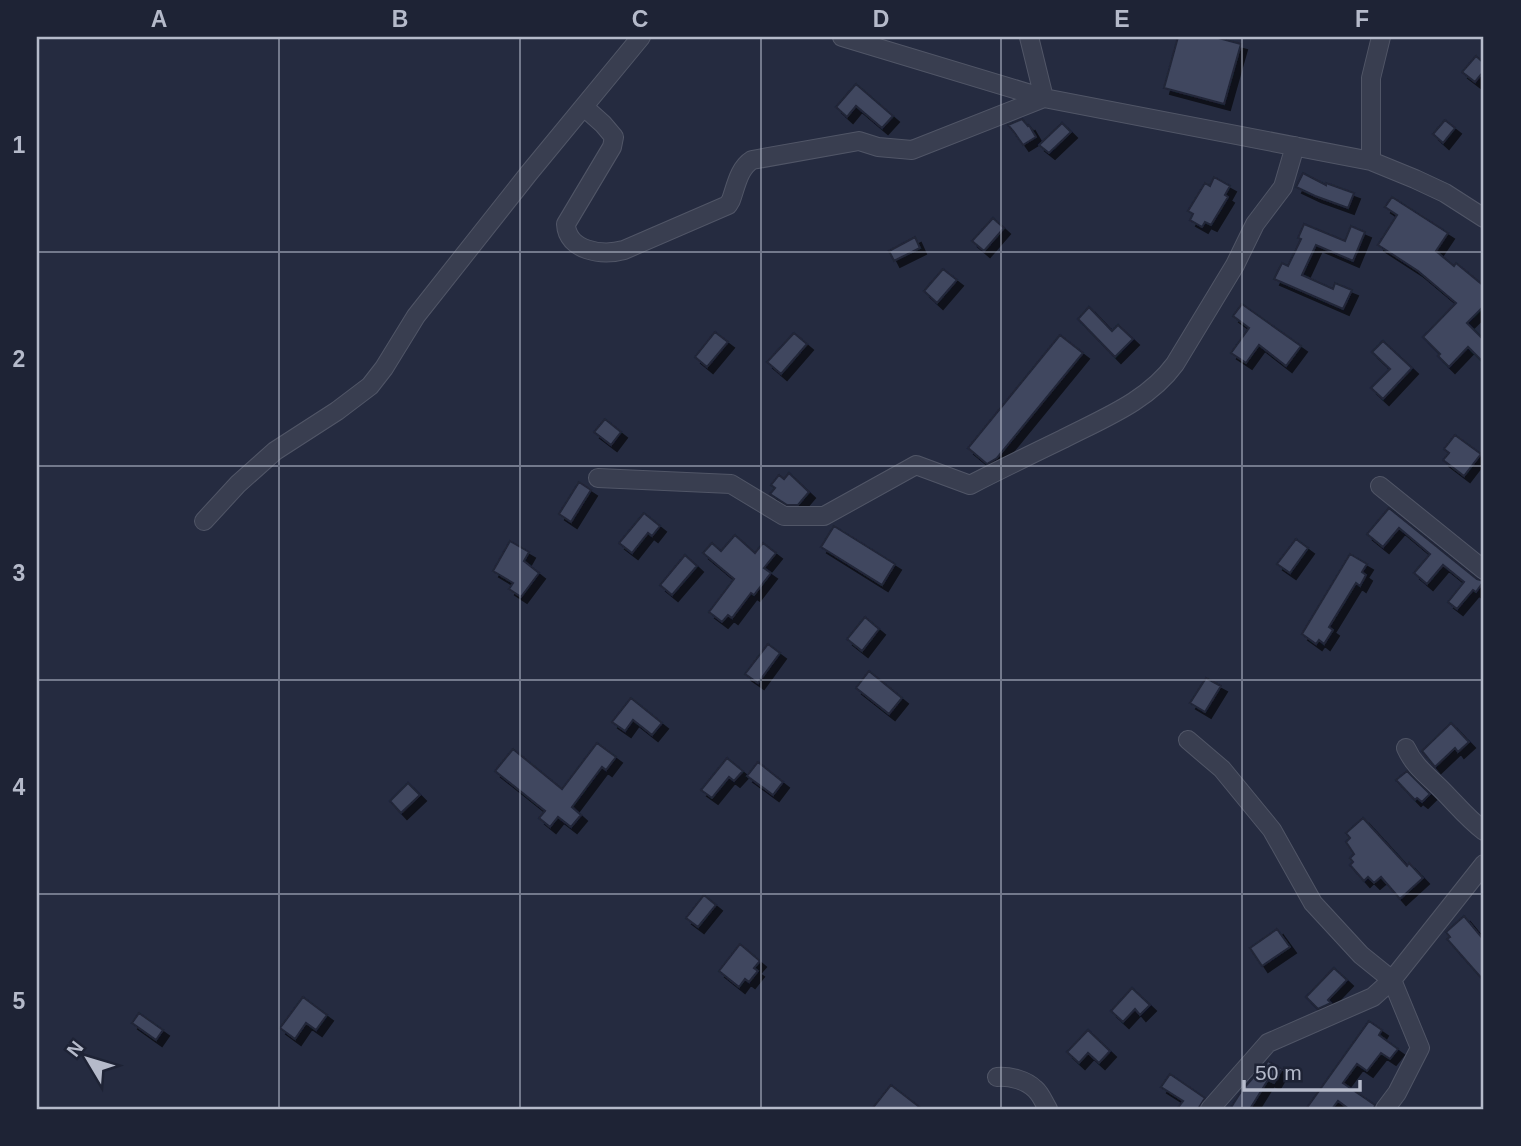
<svg xmlns="http://www.w3.org/2000/svg" width="1521" height="1146" font-family="Helvetica,sans-serif">
<style>
.building{fill:#3f465e;stroke:#202537;stroke-width:2;filter:url(#shadow)}
.lines{fill:none;stroke-linecap:round;stroke-linejoin:round}
.minor-casing{stroke:#515667;stroke-width:20}
.minor{stroke:#393e50;stroke-width:18}
.grid{fill:none;stroke:#b5baca;stroke-width:2;stroke-opacity:0.55}
.neatline{fill:none;stroke:#b5baca;stroke-width:2.5}
.grid-label{font-size:23px;text-anchor:middle;font-weight:bold;fill:#b5baca}
</style>
<defs>
<filter id="shadow"><feDropShadow dx="6" dy="6" stdDeviation="0" flood-color="#0009"/></filter>
</defs>
<rect width="100%" height="100%" fill="#252b40"/>
<path class="building" d="M 1178,37 L 1215,37 L 1241,44 L 1224,104 L 1164,88 Z
M 1476,56 L 1484,63 L 1484,71 L 1475,82 L 1462,72 Z
M 856,84 L 893,116 L 882,128 L 856,106 L 847,117 L 836,107 Z
M 1022,119 L 1028,126 L 1029,125 L 1036,137 L 1023,145 L 1014,132 L 1008,125 Z
M 1445,120 L 1455,128 L 1443,143 L 1433,134 Z
M 1062,123 L 1071,132 L 1049,153 L 1039,145 Z
M 1303,173 L 1326,185 L 1326,183 L 1354,193 L 1348,208 L 1315,196 L 1296,187 Z
M 1214,177 L 1230,186 L 1225,195 L 1228,197 L 1211,225 L 1205,222 L 1202,227 L 1190,220 L 1193,214 L 1188,211 L 1205,183 L 1210,186 Z
M 1392,197 L 1448,233 L 1436,251 L 1454,266 L 1456,263 L 1484,286 L 1484,306 L 1467,323 L 1484,340 L 1484,363 L 1468,347 L 1449,367 L 1438,356 L 1440,354 L 1423,337 L 1456,303 L 1418,271 L 1378,245 L 1397,215 L 1385,207 Z
M 993,218 L 1004,228 L 984,251 L 972,241 Z
M 1304,224 L 1345,241 L 1351,226 L 1365,232 L 1353,261 L 1316,245 L 1302,275 L 1333,289 L 1335,283 L 1352,290 L 1343,309 L 1274,279 L 1282,263 L 1288,266 L 1301,239 L 1298,238 Z
M 915,237 L 920,248 L 894,261 L 889,251 Z
M 943,269 L 957,280 L 937,303 L 924,291 Z
M 1242,304 L 1301,346 L 1286,366 L 1259,345 L 1246,363 L 1231,353 L 1249,328 L 1233,316 Z
M 1089,307 L 1112,331 L 1118,325 L 1133,339 L 1115,357 L 1078,319 Z
M 715,332 L 728,342 L 707,367 L 695,357 Z
M 794,333 L 807,344 L 781,374 L 767,362 Z
M 1060,335 L 1083,353 L 997,458 L 987,464 L 968,448 Z
M 1383,341 L 1412,368 L 1383,399 L 1371,388 L 1390,369 L 1372,352 Z
M 605,419 L 621,432 L 611,445 L 594,432 Z
M 1455,435 L 1481,454 L 1464,476 L 1443,460 L 1449,453 L 1444,449 Z
M 789,473 L 809,492 L 798,505 L 787,505 L 770,494 L 775,488 L 771,485 L 779,475 L 784,479 Z
M 579,482 L 591,490 L 571,522 L 559,514 Z
M 1389,508 L 1477,579 L 1484,581 L 1476,592 L 1473,590 L 1457,609 L 1448,602 L 1464,582 L 1443,565 L 1427,584 L 1414,573 L 1430,554 L 1399,528 L 1383,547 L 1367,534 Z
M 644,513 L 660,526 L 652,536 L 648,533 L 632,553 L 619,543 Z
M 834,526 L 895,564 L 882,585 L 821,547 Z
M 735,535 L 755,553 L 763,543 L 776,553 L 764,568 L 771,573 L 754,595 L 751,593 L 732,618 L 728,615 L 722,622 L 709,612 L 734,579 L 703,553 L 712,543 L 721,551 Z
M 1296,539 L 1308,548 L 1290,573 L 1277,564 Z
M 510,541 L 529,552 L 524,561 L 539,573 L 521,597 L 509,589 L 513,583 L 493,571 Z
M 1350,554 L 1367,564 L 1362,572 L 1366,575 L 1360,586 L 1356,583 L 1329,627 L 1333,630 L 1324,644 L 1319,640 L 1316,644 L 1302,634 Z
M 685,555 L 697,566 L 672,595 L 660,585 Z
M 865,617 L 879,629 L 862,651 L 847,639 Z
M 768,644 L 780,653 L 758,683 L 745,674 Z
M 869,671 L 902,698 L 889,714 L 856,688 Z
M 1206,678 L 1221,686 L 1205,712 L 1190,703 Z
M 631,698 L 662,723 L 652,735 L 633,720 L 625,731 L 612,722 Z
M 1451,723 L 1469,742 L 1458,752 L 1455,748 L 1435,767 L 1422,751 Z
M 597,743 L 616,757 L 606,770 L 602,767 L 572,807 L 581,815 L 571,827 L 558,817 L 550,827 L 539,818 L 545,811 L 495,771 L 513,749 L 562,789 Z
M 727,758 L 743,771 L 734,781 L 729,777 L 712,798 L 701,790 Z
M 758,762 L 783,782 L 773,795 L 747,776 Z
M 1407,771 L 1430,794 L 1422,802 L 1417,798 L 1415,800 L 1396,780 Z
M 408,783 L 420,795 L 401,813 L 390,801 Z
M 1363,818 L 1407,866 L 1409,863 L 1423,878 L 1400,899 L 1381,877 L 1374,883 L 1368,877 L 1364,881 L 1350,865 L 1353,862 L 1350,858 L 1354,854 L 1346,842 L 1350,838 L 1346,833 Z
M 704,895 L 716,905 L 698,927 L 686,918 Z
M 1464,916 L 1484,940 L 1484,981 L 1447,939 L 1450,937 L 1446,932 Z
M 1277,929 L 1290,947 L 1262,966 L 1250,948 Z
M 740,944 L 760,961 L 754,968 L 758,971 L 749,982 L 745,979 L 739,987 L 719,971 Z
M 1334,968 L 1347,980 L 1328,1000 L 1331,1003 L 1318,1009 L 1306,997 Z
M 1132,988 L 1150,1005 L 1140,1015 L 1135,1009 L 1123,1022 L 1111,1011 Z
M 303,997 L 327,1015 L 316,1030 L 306,1023 L 295,1039 L 280,1028 Z
M 139,1013 L 163,1030 L 156,1040 L 132,1023 Z
M 1369,1021 L 1382,1030 L 1379,1035 L 1398,1049 L 1390,1059 L 1381,1053 L 1367,1071 L 1357,1064 L 1343,1083 L 1375,1105 L 1374,1109 L 1349,1109 L 1338,1101 L 1332,1109 L 1306,1109 Z
M 1088,1030 L 1110,1051 L 1099,1063 L 1088,1053 L 1079,1063 L 1067,1052 Z
M 1268,1061 L 1282,1069 L 1274,1083 L 1268,1080 L 1250,1109 L 1230,1109 L 1242,1090 Z
M 1170,1074 L 1205,1098 L 1198,1109 L 1177,1109 L 1183,1101 L 1161,1087 Z
M 891,1085 L 922,1109 L 872,1109 Z"/>
<g class="lines">
<defs>
<path id="minor" d="M 842,37 L 1044,98 L 1371,161 L 1415,179 L 1445,193 L 1484,218
M 584,107 L 603,124 L 614,137 L 612,147 L 566,224 C 567,251 602,256 624,250 L 728,205 L 731,200 C 736,186 739,168 752,160 L 859,141 L 878,147 L 912,150 L 1044,98 L 1029,37
M 1371,161 L 1371,78 L 1381,37
M 598,478 L 731,484 L 784,516 L 824,516 L 916,465 L 970,485 C 1001,469 1032,454 1063,439 C 1104,418 1148,401 1175,364 L 1235,265 L 1255,224 L 1283,187 L 1295,146
M 1380,486 L 1484,570
M 204,521 L 238,484 L 275,451 L 337,411 L 370,386 L 384,368 L 416,316 L 529,173 L 641,37
M 1188,740 L 1222,769 L 1272,830 L 1313,903 L 1361,955 L 1392,980 L 1420,1048 L 1397,1093 L 1385,1109
M 1406,748 C 1414,766 1427,775 1441,789 C 1456,804 1468,819 1484,831
M 997,1077 C 1010,1076 1026,1080 1035,1089 C 1041,1094 1044,1103 1048,1109
M 1210,1109 L 1268,1043 L 1373,997 L 1392,980 L 1484,864"/>
</defs>
<use href="#minor" class="minor-casing"/>
<use href="#minor" class="minor"/>
</g>
<path class="grid" d="M 279,37 L 279,1109M 520,37 L 520,1109M 761,37 L 761,1109M 1001,37 L 1001,1109M 1242,37 L 1242,1109M 37,252 L 1484,252M 37,466 L 1484,466M 37,680 L 1484,680M 37,894 L 1484,894"/>
<rect width="1521" height="1146" fill="none" stroke="#1e2335" stroke-width="77"/>
<g transform="translate(88 1059) rotate(308)" stroke="#1e2335" stroke-width="5" paint-order="stroke">
<path d="M0-5L12 26L0 18L-12 26Z" fill="#b5baca"/>
<text y="-10" font-size="19" font-weight="bold" text-anchor="middle" fill="#b5baca">N</text>
</g>
<path d="M1244 1080v10h116v-10" fill="none" stroke="#b5baca" stroke-width="3.5"/>
<text x="1255" y="1080" font-size="21" fill="#b5baca" stroke="#1e2335" stroke-width="5" paint-order="stroke">50 m</text>
<rect x="38" y="38" width="1444" height="1070" class="neatline"/>
<g class="grid-label">
<text x="159" y="27">A</text>
<text x="400" y="27">B</text>
<text x="640" y="27">C</text>
<text x="881" y="27">D</text>
<text x="1122" y="27">E</text>
<text x="1362" y="27">F</text>
<text x="19" y="153">1</text>
<text x="19" y="367">2</text>
<text x="19" y="581">3</text>
<text x="19" y="795">4</text>
<text x="19" y="1009">5</text>
</g>
</svg>
